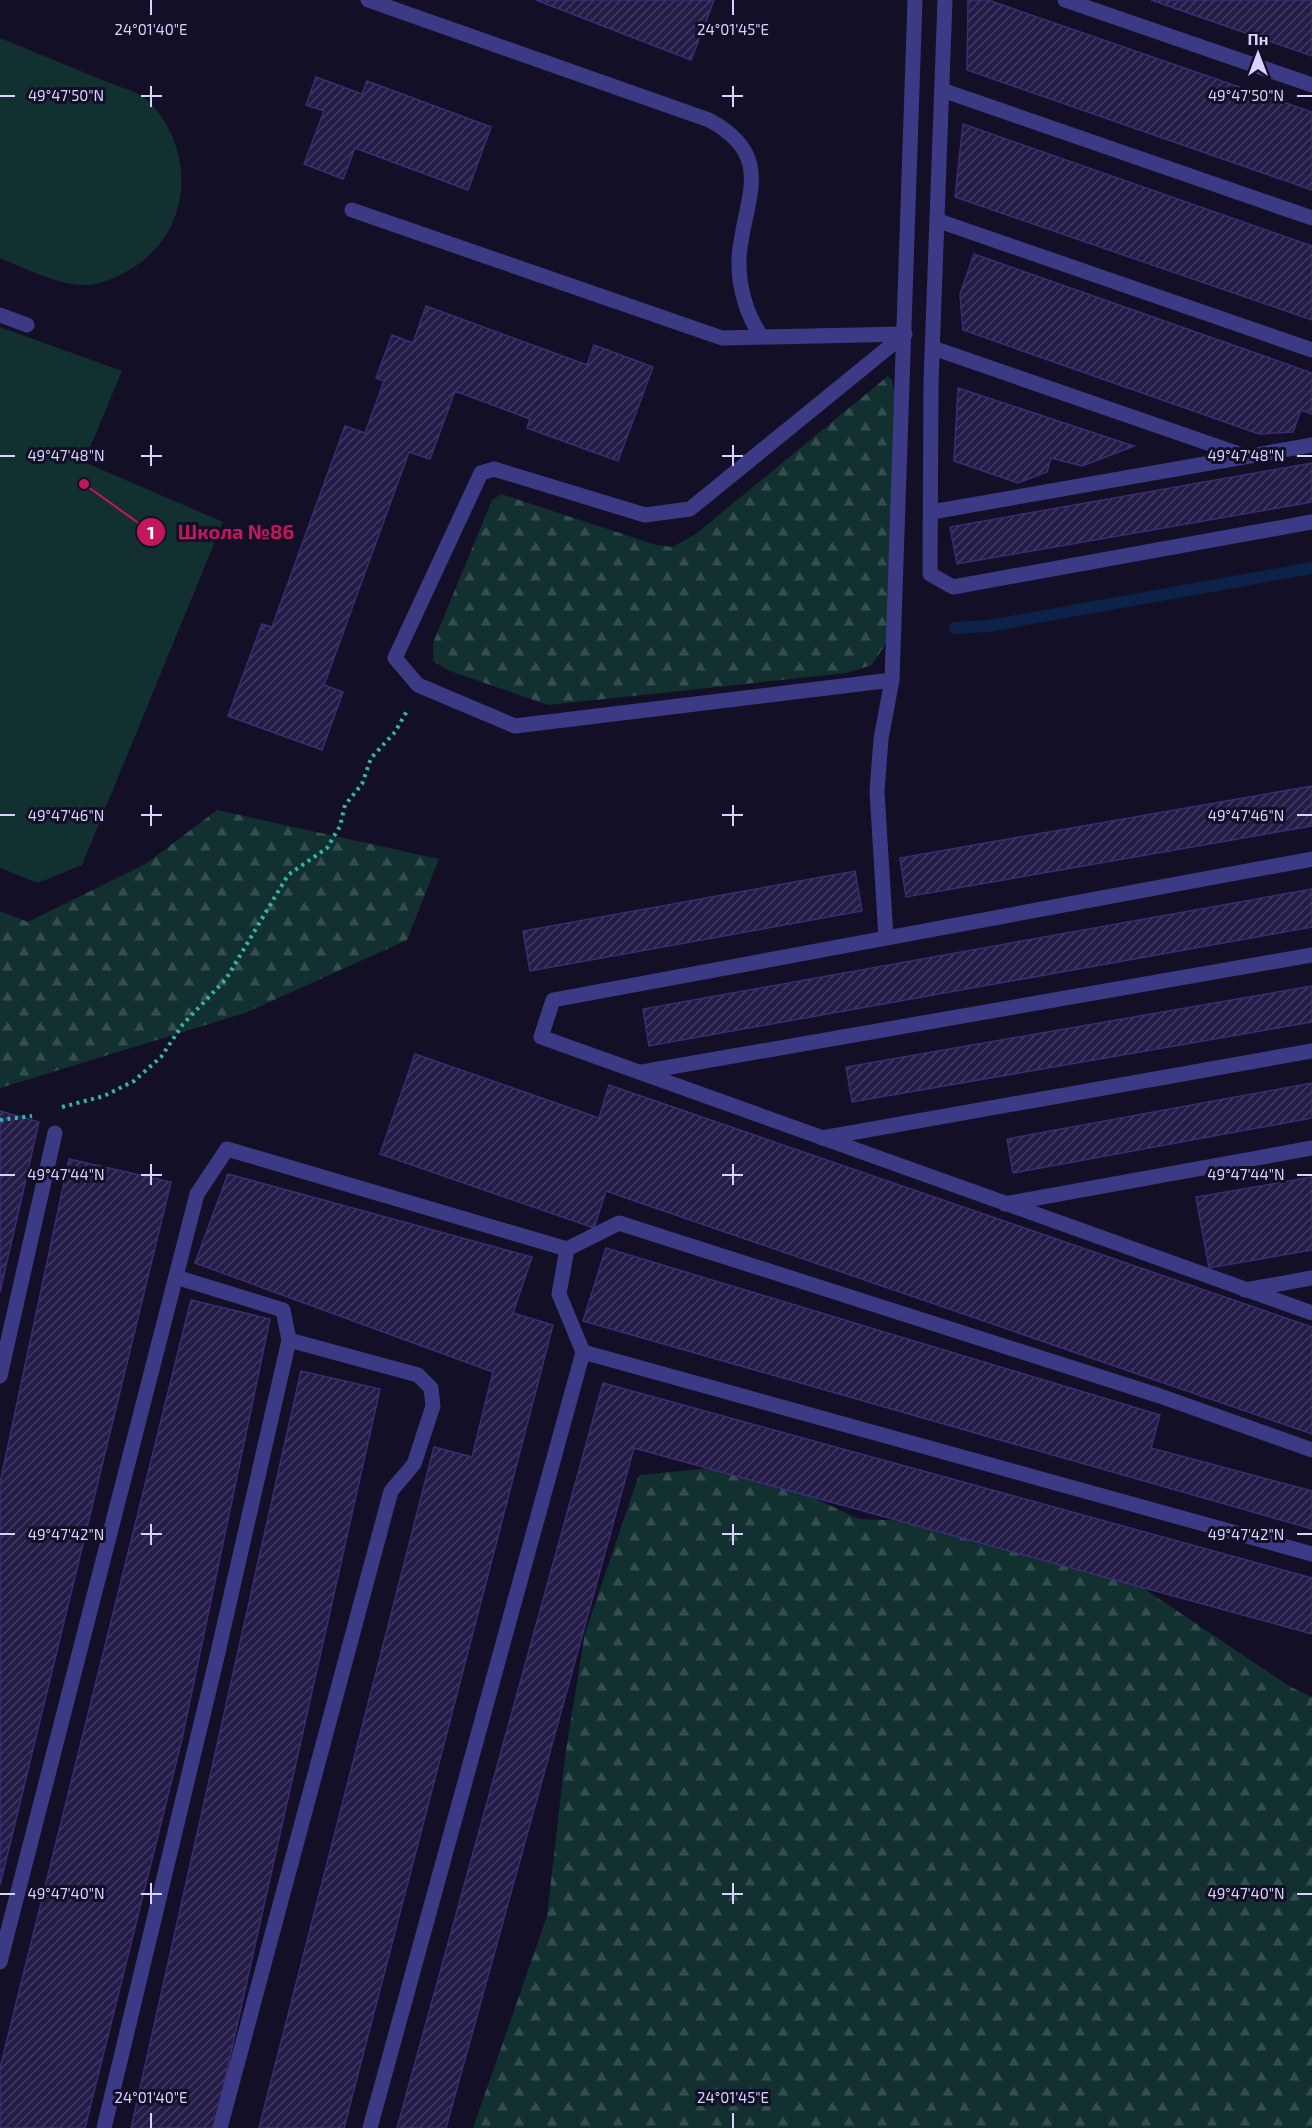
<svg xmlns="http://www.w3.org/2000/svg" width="1312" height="2128" font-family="'Exo 2',sans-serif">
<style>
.forest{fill:url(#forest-firs)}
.park{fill:#12302f}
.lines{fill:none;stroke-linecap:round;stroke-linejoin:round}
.stream{stroke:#0c2248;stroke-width:12}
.building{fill:url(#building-hatch);stroke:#3b2d73;stroke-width:1.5}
.path{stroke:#2fb8b0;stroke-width:4;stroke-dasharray:3 4.5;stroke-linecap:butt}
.minor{stroke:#3d3a85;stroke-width:15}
.ticks{fill:none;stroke:#d9d4ff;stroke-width:2}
.ticks-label{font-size:15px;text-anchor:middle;fill:#d9d4ff;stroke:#130f26;stroke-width:6;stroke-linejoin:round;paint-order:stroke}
.leader{fill:none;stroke:#c2185b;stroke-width:2}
.callout-dot{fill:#c2185b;stroke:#130f26;stroke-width:2}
.mark-label{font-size:18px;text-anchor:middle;font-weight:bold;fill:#fff}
.callout-label{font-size:20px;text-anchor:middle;font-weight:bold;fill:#c2185b;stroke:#130f26;stroke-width:6;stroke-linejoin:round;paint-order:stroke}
</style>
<defs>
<pattern id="forest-firs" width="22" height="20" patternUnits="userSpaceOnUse" patternTransform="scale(1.5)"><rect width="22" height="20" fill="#12302f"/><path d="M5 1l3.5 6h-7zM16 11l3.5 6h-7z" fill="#344d4e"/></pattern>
<pattern id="building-hatch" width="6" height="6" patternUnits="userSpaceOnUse" patternTransform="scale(1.5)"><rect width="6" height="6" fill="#241b47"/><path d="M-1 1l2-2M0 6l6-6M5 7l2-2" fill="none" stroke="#433b63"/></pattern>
</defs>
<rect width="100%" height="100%" fill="#130f26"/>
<path class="forest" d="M 888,376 L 892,380 L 895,395 L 886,643 L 872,665 L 847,673 L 548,705 L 450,671 L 433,661 L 433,643 L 492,500 L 501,494 L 656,545 L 673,547 L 697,533 Z
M 217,810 L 439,859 L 407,940 L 245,1013 L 0,1088 L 0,911 L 28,922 L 147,863 Z
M 743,1465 L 859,1519 L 989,1524 L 1128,1578 L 1289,1686 L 1312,1697 L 1312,2128 L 473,2128 L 547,1916 L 566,1750 L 585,1633 L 639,1475 Z"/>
<path class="park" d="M 0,38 C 37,53 73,68 110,83 C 121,88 138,91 147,100 C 195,146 194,226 137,265 C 123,274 105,284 87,285 C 60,286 24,268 0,258 Z
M 0,327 L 122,371 L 84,462 L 223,522 L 82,865 L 38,883 L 0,868 Z"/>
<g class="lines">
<path class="stream" d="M 955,628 L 988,626 L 1312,568"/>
</g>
<path class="building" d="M 536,0 L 714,0 L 691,60 Z
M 968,0 L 988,0 L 1312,112 L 1312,190 L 967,70 Z
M 1151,0 L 1312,0 L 1312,56 Z
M 316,77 L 362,94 L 367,81 L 491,127 L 468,190 L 355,148 L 343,179 L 304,164 L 324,111 L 306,105 Z
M 963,124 L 1312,246 L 1312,320 L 955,197 Z
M 974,254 L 1312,373 L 1312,414 L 1301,410 L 1293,432 L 1259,434 L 963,330 L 960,294 Z
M 426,306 L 587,365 L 594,345 L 653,367 L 618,461 L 527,428 L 530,419 L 455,391 L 430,459 L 409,452 L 324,685 L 343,692 L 322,750 L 228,716 L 262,624 L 272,627 L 345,426 L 365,433 L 384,381 L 376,378 L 392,335 L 413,343 Z
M 958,388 L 1134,446 L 1082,466 L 1051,458 L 1047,472 L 1018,483 L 954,461 Z
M 1312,463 L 1312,502 L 957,564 L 950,527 Z
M 1312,786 L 1312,826 L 906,897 L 900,858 Z
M 855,871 L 862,911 L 530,971 L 523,931 Z
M 1312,889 L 1312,927 L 649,1046 L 643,1009 Z
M 1312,986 L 1312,1022 L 852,1102 L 846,1067 Z
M 415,1054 L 599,1118 L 609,1085 L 1312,1327 L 1312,1434 L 606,1191 L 594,1228 L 380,1154 Z
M 1312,1083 L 1312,1118 L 1013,1173 L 1007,1139 Z
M 0,1111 L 39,1122 L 0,1292 Z
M 69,1159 L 171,1182 L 0,1885 L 0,1483 Z
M 228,1174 L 532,1257 L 513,1313 L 553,1325 L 344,2128 L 259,2128 L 434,1447 L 472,1457 L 493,1372 L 195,1263 Z
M 1312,1177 L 1312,1250 L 1209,1268 L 1196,1197 Z
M 606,1248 L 1160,1415 L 1151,1448 L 1312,1491 L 1312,1529 L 583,1321 Z
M 191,1300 L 270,1319 L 182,1739 L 85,2128 L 0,2128 L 0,2068 Z
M 301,1371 L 380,1389 L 214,2128 L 131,2128 Z
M 603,1383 L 1312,1578 L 1312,1634 L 634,1448 L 446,2128 L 397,2128 Z"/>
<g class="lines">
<path class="path" d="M 62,1107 L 104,1096 L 134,1081 L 161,1057 L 183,1024 L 226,979 L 288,875 L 327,848 L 340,826 L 345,805 L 362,784 L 371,758 L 395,732 L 407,711
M 0,1120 L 32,1116"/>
<path class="minor" d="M 368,0 L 709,120 C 778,157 743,200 739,258 C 738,285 746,315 762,337
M 945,0 L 931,382 L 930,574 L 953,587 L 1312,522
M 1065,0 L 1312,85
M 942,90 L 1312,218
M 352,210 L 722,338 L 905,334
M 939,221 L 1312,350
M 0,315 L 27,325
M 933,348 L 1245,456
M 932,512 L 1312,445
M 892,680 L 515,726 L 418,685 L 395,658 L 481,473 L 494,469 L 645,515 L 690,509 L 905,334
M 1312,859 L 553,1000 L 541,1037 L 1312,1313
M 886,938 L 877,791 L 881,739 L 892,680 L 915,0
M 642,1072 L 1312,955
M 822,1138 L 1312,1051
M 1005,1204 L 1312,1148
M 176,1277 L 283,1310 L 289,1340
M 1245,1290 L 1312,1278
M 583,1352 L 1312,1554
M 0,1376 L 55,1133
M 0,1962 L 197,1194 L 227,1149 L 567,1249
M 104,2128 L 216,1661 L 289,1340 L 418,1375 L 431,1388 L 433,1406 L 414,1464 L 391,1491 L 220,2128
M 370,2128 L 583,1352 L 559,1294 L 567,1249 L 619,1223 L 1160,1396 L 1312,1450"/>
</g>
<path class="ticks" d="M 151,0 L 151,15M 733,0 L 733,15M 151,86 L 151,107M 733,86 L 733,107M 0,96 L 15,96M 141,96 L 162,96M 722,96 L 743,96M 1297,96 L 1312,96M 151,445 L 151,466M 733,445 L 733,466M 0,456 L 15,456M 141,456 L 162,456M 722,456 L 743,456M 1297,456 L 1312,456M 151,805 L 151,826M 733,805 L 733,826M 0,815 L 15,815M 141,815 L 162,815M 722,815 L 743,815M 1297,815 L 1312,815M 151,1164 L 151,1185M 733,1164 L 733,1185M 0,1175 L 15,1175M 141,1175 L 162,1175M 722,1175 L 743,1175M 1297,1175 L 1312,1175M 151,1524 L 151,1545M 733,1524 L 733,1545M 0,1534 L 15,1534M 141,1534 L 162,1534M 722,1534 L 743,1534M 1297,1534 L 1312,1534M 151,1883 L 151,1904M 733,1883 L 733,1904M 0,1894 L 15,1894M 141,1894 L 162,1894M 722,1894 L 743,1894M 1297,1894 L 1312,1894M 151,2113 L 151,2128M 733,2113 L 733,2128"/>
<g class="ticks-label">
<text x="151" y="35">24°01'40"E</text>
<text x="733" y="35">24°01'45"E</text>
<text x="66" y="101">49°47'50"N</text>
<text x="1246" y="101">49°47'50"N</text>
<text x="66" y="461">49°47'48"N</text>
<text x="1246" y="461">49°47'48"N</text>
<text x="66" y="821">49°47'46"N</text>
<text x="1246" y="821">49°47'46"N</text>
<text x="66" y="1180">49°47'44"N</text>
<text x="1246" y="1180">49°47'44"N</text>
<text x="66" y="1540">49°47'42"N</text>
<text x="1246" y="1540">49°47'42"N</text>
<text x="66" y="1899">49°47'40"N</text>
<text x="1246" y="1899">49°47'40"N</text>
<text x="151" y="2103">24°01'40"E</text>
<text x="733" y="2103">24°01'45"E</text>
</g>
<path class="leader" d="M84 484L151 532"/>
<g class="callout-dot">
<circle cx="84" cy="484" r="6"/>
<circle cx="151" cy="532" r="15"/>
</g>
<g class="mark-label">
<text x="151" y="539">1</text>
</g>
<g class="callout-label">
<text x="236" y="539">Школа №86</text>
</g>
<g transform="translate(1258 54)" stroke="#130f26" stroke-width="4.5" paint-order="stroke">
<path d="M0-4.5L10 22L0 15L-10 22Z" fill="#d9d4ff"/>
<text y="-9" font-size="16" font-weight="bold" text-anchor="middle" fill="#d9d4ff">Пн</text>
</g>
</svg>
